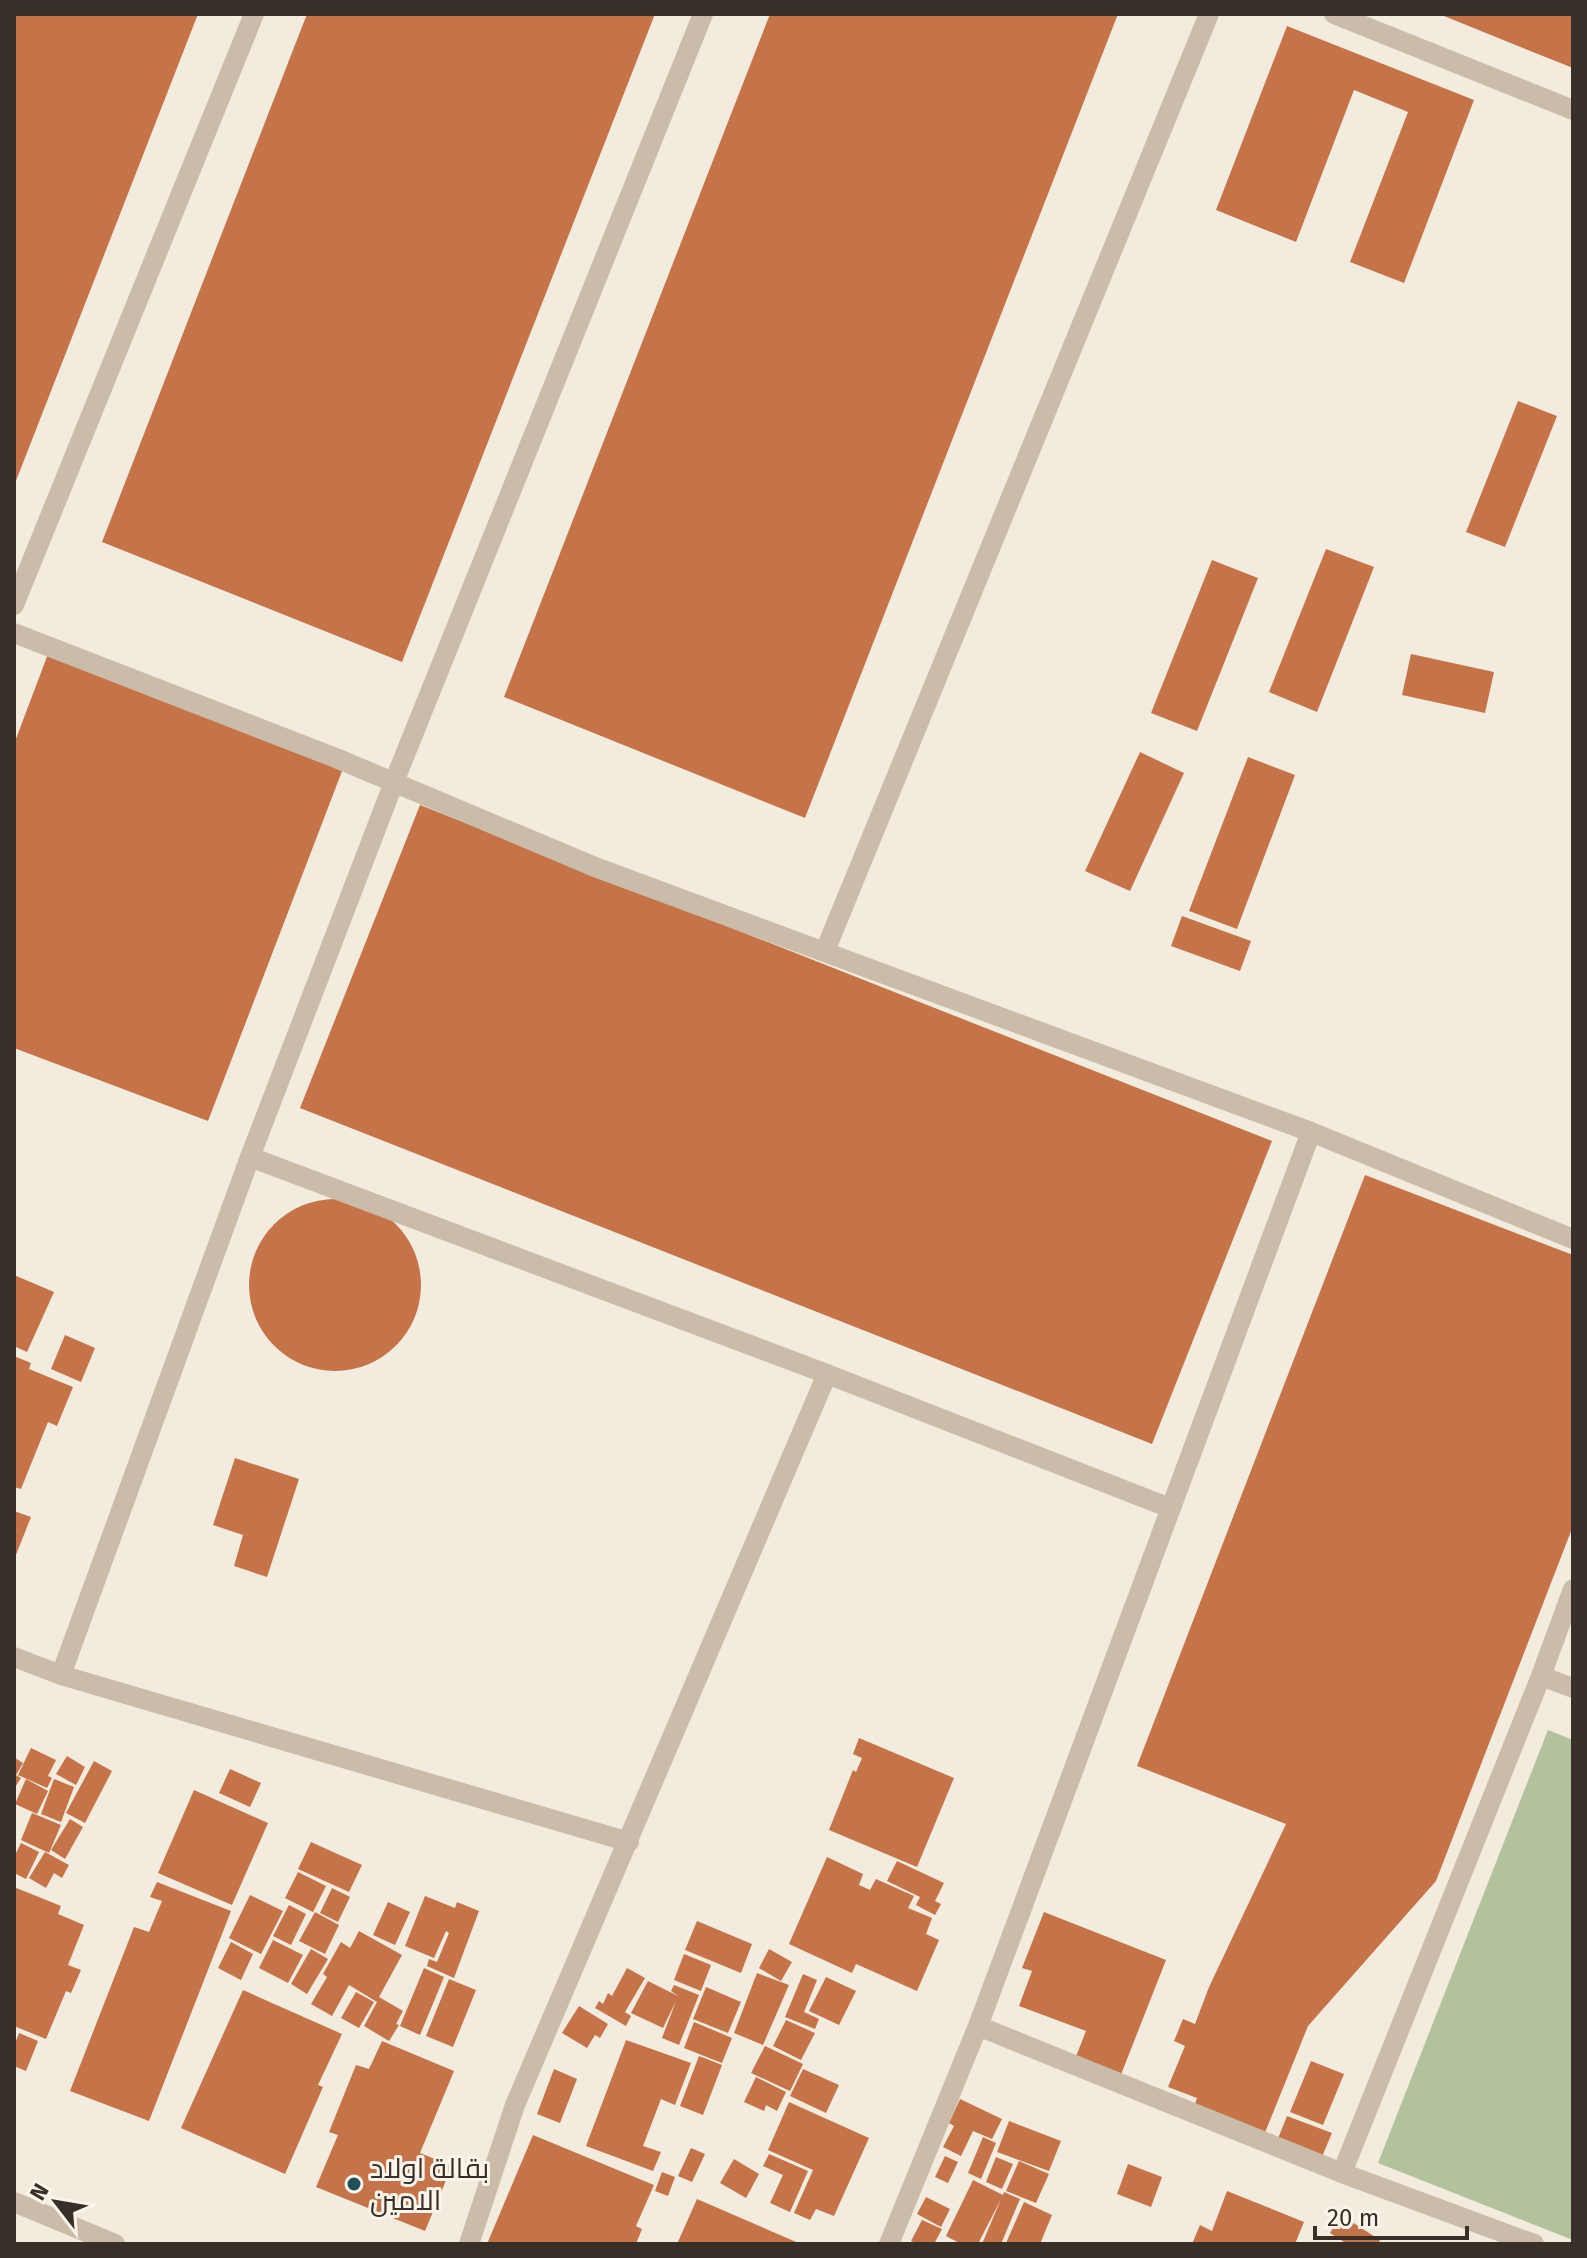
<svg xmlns="http://www.w3.org/2000/svg" width="1587" height="2258" font-family="'Fira Sans',Cairo,sans-serif">
<style>
.pitch{fill:#b2c29d}
.building{fill:#c57449}
.lines{fill:none;stroke-linecap:round;stroke-linejoin:round}
.minor{stroke:#cbbca9;stroke-width:20}
.poi-dot{fill:#1f4f59;stroke:#faf4ea;stroke-width:3}
.labels{text-anchor:middle;dominant-baseline:central;stroke-width:6;stroke-linejoin:round;paint-order:stroke}
.poi-label{font-size:28px;fill:#382f29;stroke:#faf4ea;text-anchor:start}
</style>
<rect width="100%" height="100%" fill="#f2ebde"/>
<path class="pitch" d="M 1548,1730 L 1573,1740 L 1573,2240 L 1378,2163 Z"/>
<path class="building" d="M 14,14 L 198,14 L 14,486 Z
M 307,14 L 655,14 L 402,662 L 102,542 Z
M 770,14 L 1118,14 L 805,818 L 504,697 Z
M 1439,14 L 1573,14 L 1573,68 L 1518,46 Z
M 1287,26 L 1474,100 L 1404,283 L 1350,262 L 1408,112 L 1354,90 L 1296,242 L 1216,210 Z
M 1518,401 L 1557,416 L 1505,547 L 1466,532 Z
M 1326,549 L 1374,567 L 1317,712 L 1269,692 Z
M 1212,560 L 1258,578 L 1197,731 L 1151,713 Z
M 48,654 L 344,766 L 208,1121 L 14,1048 L 14,744 Z
M 1411,654 L 1494,672 L 1485,713 L 1402,695 Z
M 1140,752 L 1184,773 L 1130,891 L 1085,871 Z
M 1248,757 L 1295,775 L 1237,929 L 1189,911 Z
M 420,805 L 1272,1141 L 1152,1444 L 300,1108 Z
M 1182,916 L 1251,941 L 1240,971 L 1171,946 Z
M 1365,1175 L 1573,1255 L 1573,1526 L 1436,1881 L 1308,2026 L 1264,2135 L 1194,2107 L 1197,2098 L 1168,2087 L 1185,2046 L 1174,2041 L 1183,2019 L 1195,2024 L 1209,1987 L 1286,1824 L 1137,1766 Z
M249 1285a86 86 0 1 1 172 0a86 86 0 1 1-172 0Z
M 14,1275 L 54,1292 L 27,1352 L 14,1346 Z
M 65,1335 L 95,1348 L 81,1382 L 51,1369 Z
M 14,1356 L 31,1363 L 29,1369 L 73,1387 L 57,1426 L 48,1422 L 21,1489 L 14,1487 Z
M 235,1458 L 299,1479 L 267,1577 L 234,1566 L 243,1535 L 213,1525 Z
M 14,1511 L 31,1517 L 14,1560 Z
M 859,1738 L 954,1778 L 917,1867 L 829,1830 L 853,1770 L 856,1772 L 862,1758 L 853,1754 Z
M 31,1748 L 56,1760 L 48,1776 L 52,1778 L 47,1788 L 18,1775 Z
M 67,1756 L 85,1767 L 76,1785 L 56,1774 Z
M 15,1758 L 23,1763 L 16,1775 L 21,1778 L 14,1789 Z
M 94,1761 L 112,1771 L 85,1823 L 66,1813 Z
M 230,1769 L 261,1783 L 250,1807 L 219,1793 Z
M 26,1779 L 48,1791 L 37,1814 L 15,1804 Z
M 54,1779 L 74,1787 L 61,1822 L 41,1814 Z
M 194,1790 L 268,1823 L 232,1905 L 158,1873 Z
M 32,1813 L 61,1825 L 49,1853 L 21,1840 Z
M 70,1819 L 83,1827 L 65,1859 L 51,1850 Z
M 311,1842 L 362,1865 L 349,1892 L 298,1869 Z
M 21,1843 L 39,1852 L 26,1879 L 14,1873 L 14,1857 Z
M 45,1852 L 69,1865 L 62,1878 L 54,1873 L 46,1888 L 29,1878 Z
M 827,1857 L 863,1874 L 859,1885 L 870,1890 L 876,1879 L 914,1896 L 908,1908 L 932,1918 L 926,1934 L 939,1940 L 917,1991 L 856,1964 L 852,1973 L 789,1944 Z
M 897,1861 L 944,1883 L 935,1901 L 941,1904 L 935,1915 L 916,1905 L 920,1897 L 887,1881 Z
M 298,1872 L 326,1886 L 313,1912 L 285,1898 Z
M 157,1882 L 231,1911 L 149,2121 L 70,2091 L 134,1927 L 149,1932 L 162,1901 L 150,1897 Z
M 14,1887 L 61,1906 L 58,1914 L 84,1925 L 68,1965 L 81,1970 L 71,1993 L 66,1991 L 46,2039 L 14,2026 Z
M 332,1888 L 350,1897 L 338,1922 L 320,1913 Z
M 250,1895 L 283,1911 L 261,1954 L 229,1938 Z
M 425,1896 L 455,1908 L 457,1902 L 479,1911 L 454,1978 L 427,1966 L 429,1959 L 437,1962 L 449,1933 L 446,1931 L 434,1958 L 405,1946 Z
M 388,1902 L 410,1912 L 395,1945 L 373,1935 Z
M 289,1905 L 306,1914 L 291,1945 L 273,1936 Z
M 315,1912 L 339,1925 L 325,1954 L 299,1941 Z
M 1044,1912 L 1166,1960 L 1120,2077 L 1075,2059 L 1086,2031 L 1019,2006 L 1032,1971 L 1022,1968 Z
M 697,1921 L 752,1944 L 741,1973 L 685,1950 Z
M 359,1931 L 402,1955 L 379,1997 L 403,2011 L 396,2024 L 399,2025 L 389,2041 L 364,2026 L 377,2002 L 349,1985 L 332,2016 L 311,2004 L 327,1977 L 323,1974 L 341,1942 L 350,1948 Z
M 273,1940 L 303,1955 L 288,1983 L 259,1968 Z
M 231,1942 L 253,1954 L 241,1980 L 218,1968 Z
M 311,1949 L 328,1959 L 307,1994 L 291,1984 Z
M 769,1949 L 792,1962 L 781,1981 L 759,1968 Z
M 684,1954 L 711,1965 L 701,1991 L 674,1980 Z
M 424,1968 L 444,1977 L 420,2035 L 400,2026 Z
M 627,1968 L 645,1978 L 625,2012 L 631,2016 L 626,2026 L 595,2008 L 599,2001 L 603,2004 L 608,1993 L 612,1996 Z
M 757,1973 L 789,1985 L 763,2045 L 734,2033 Z
M 803,1974 L 817,1980 L 804,2012 L 819,2019 L 815,2029 L 785,2017 Z
M 826,1977 L 856,1991 L 839,2025 L 809,2011 Z
M 449,1979 L 476,1990 L 453,2047 L 426,2036 Z
M 648,1981 L 678,1996 L 671,1991 L 674,1985 L 699,1995 L 679,2045 L 662,2038 L 676,2001 L 663,2028 L 631,2013 Z
M 706,1987 L 741,2002 L 728,2033 L 693,2019 Z
M 243,1990 L 342,2034 L 318,2085 L 323,2087 L 285,2174 L 181,2128 Z
M 356,1992 L 374,2002 L 359,2028 L 341,2018 Z
M 579,2006 L 608,2024 L 600,2038 L 595,2035 L 587,2048 L 562,2033 Z
M 786,2020 L 815,2033 L 801,2060 L 773,2046 Z
M 694,2022 L 732,2038 L 722,2063 L 684,2048 Z
M 19,2033 L 38,2041 L 26,2071 L 14,2066 L 14,2046 Z
M 626,2040 L 691,2063 L 675,2105 L 661,2099 L 643,2146 L 661,2152 L 653,2171 L 586,2146 Z
M 382,2041 L 454,2071 L 420,2153 L 452,2166 L 425,2231 L 316,2187 L 338,2135 L 329,2132 L 356,2065 L 369,2069 Z
M 765,2046 L 803,2064 L 790,2091 L 751,2073 Z
M 699,2056 L 722,2065 L 703,2115 L 680,2106 Z
M 1311,2061 L 1344,2074 L 1323,2125 L 1290,2112 Z
M 554,2069 L 577,2079 L 560,2123 L 537,2114 Z
M 803,2069 L 839,2085 L 826,2113 L 790,2096 Z
M 756,2077 L 786,2092 L 777,2111 L 766,2105 L 764,2111 L 744,2102 Z
M 960,2099 L 1002,2119 L 992,2139 L 973,2131 L 961,2156 L 943,2147 L 954,2126 L 949,2123 Z
M 789,2102 L 869,2138 L 834,2216 L 816,2209 L 810,2220 L 794,2213 L 813,2170 L 768,2150 Z
M 1287,2116 L 1332,2133 L 1321,2159 L 1277,2141 Z
M 1009,2121 L 1061,2141 L 1049,2171 L 997,2152 Z
M 533,2135 L 654,2185 L 636,2226 L 642,2229 L 636,2244 L 487,2244 Z
M 983,2137 L 996,2143 L 981,2179 L 968,2173 Z
M 691,2148 L 705,2154 L 692,2182 L 678,2176 Z
M 769,2154 L 808,2171 L 790,2212 L 770,2203 L 783,2175 L 763,2166 Z
M 945,2156 L 958,2162 L 948,2183 L 935,2177 Z
M 996,2157 L 1013,2164 L 1002,2189 L 986,2182 Z
M 734,2159 L 759,2174 L 746,2198 L 720,2183 Z
M 1019,2161 L 1049,2174 L 1036,2203 L 1006,2191 Z
M 1128,2164 L 1162,2177 L 1151,2207 L 1117,2194 Z
M 662,2172 L 675,2177 L 668,2196 L 655,2191 Z
M 973,2180 L 1003,2195 L 1004,2192 L 1020,2199 L 1001,2244 L 982,2244 L 1001,2199 L 978,2244 L 961,2244 L 946,2236 Z
M 1227,2191 L 1304,2222 L 1295,2244 L 1192,2244 L 1200,2225 L 1212,2231 Z
M 926,2197 L 950,2209 L 941,2227 L 917,2214 Z
M 697,2199 L 801,2244 L 677,2244 Z
M 1024,2202 L 1052,2215 L 1040,2244 L 1006,2243 Z
M 1341,2215 L 1380,2240 L 1378,2244 L 1347,2244 L 1330,2233 Z
M 922,2220 L 942,2229 L 934,2244 L 918,2244 L 911,2241 Z"/>
<g class="lines">
<path class="minor" d="M 1334,14 L 1573,110
M 14,605 L 254,14
M 14,633 L 336,758 L 595,867 L 1311,1132 L 1573,1239
M 825,951 L 1209,14
M 250,1157 L 827,1374 L 1170,1508
M 14,1657 L 61,1675 L 629,1842
M 61,1675 L 250,1157 L 394,782 L 703,14
M 1541,1676 L 1573,1688
M 978,2026 L 1342,2173 L 1534,2244
M 1342,2173 L 1541,1676 L 1573,1589
M 14,2202 L 115,2244
M 469,2244 L 515,2105 L 827,1374
M 889,2244 L 978,2026 L 1311,1132"/>
</g>
<circle class="poi-dot" cx="354" cy="2184" r="8"/>
<g class="labels">
<g class="poi-label">
<text x="370" y="2168">بقالة اولاد<tspan x="370" dy="32">الامين</tspan></text>
</g>
</g>
<rect width="1587" height="2258" fill="none" stroke="#382f29" stroke-width="32"/>
<g transform="translate(56 2202) rotate(301)" stroke="#faf4ea" stroke-width="6" paint-order="stroke">
<path d="M0-6L14 30L0 20L-14 30Z" fill="#382f29"/>
<text y="-12" font-size="22" font-weight="bold" text-anchor="middle" fill="#382f29">N</text>
</g>
<path d="M1315 2226v12h152v-12" fill="none" stroke="#382f29" stroke-width="4"/>
<text x="1327" y="2226" font-size="24" fill="#382f29" stroke="#faf4ea" stroke-width="6" paint-order="stroke">20 m</text>
</svg>
